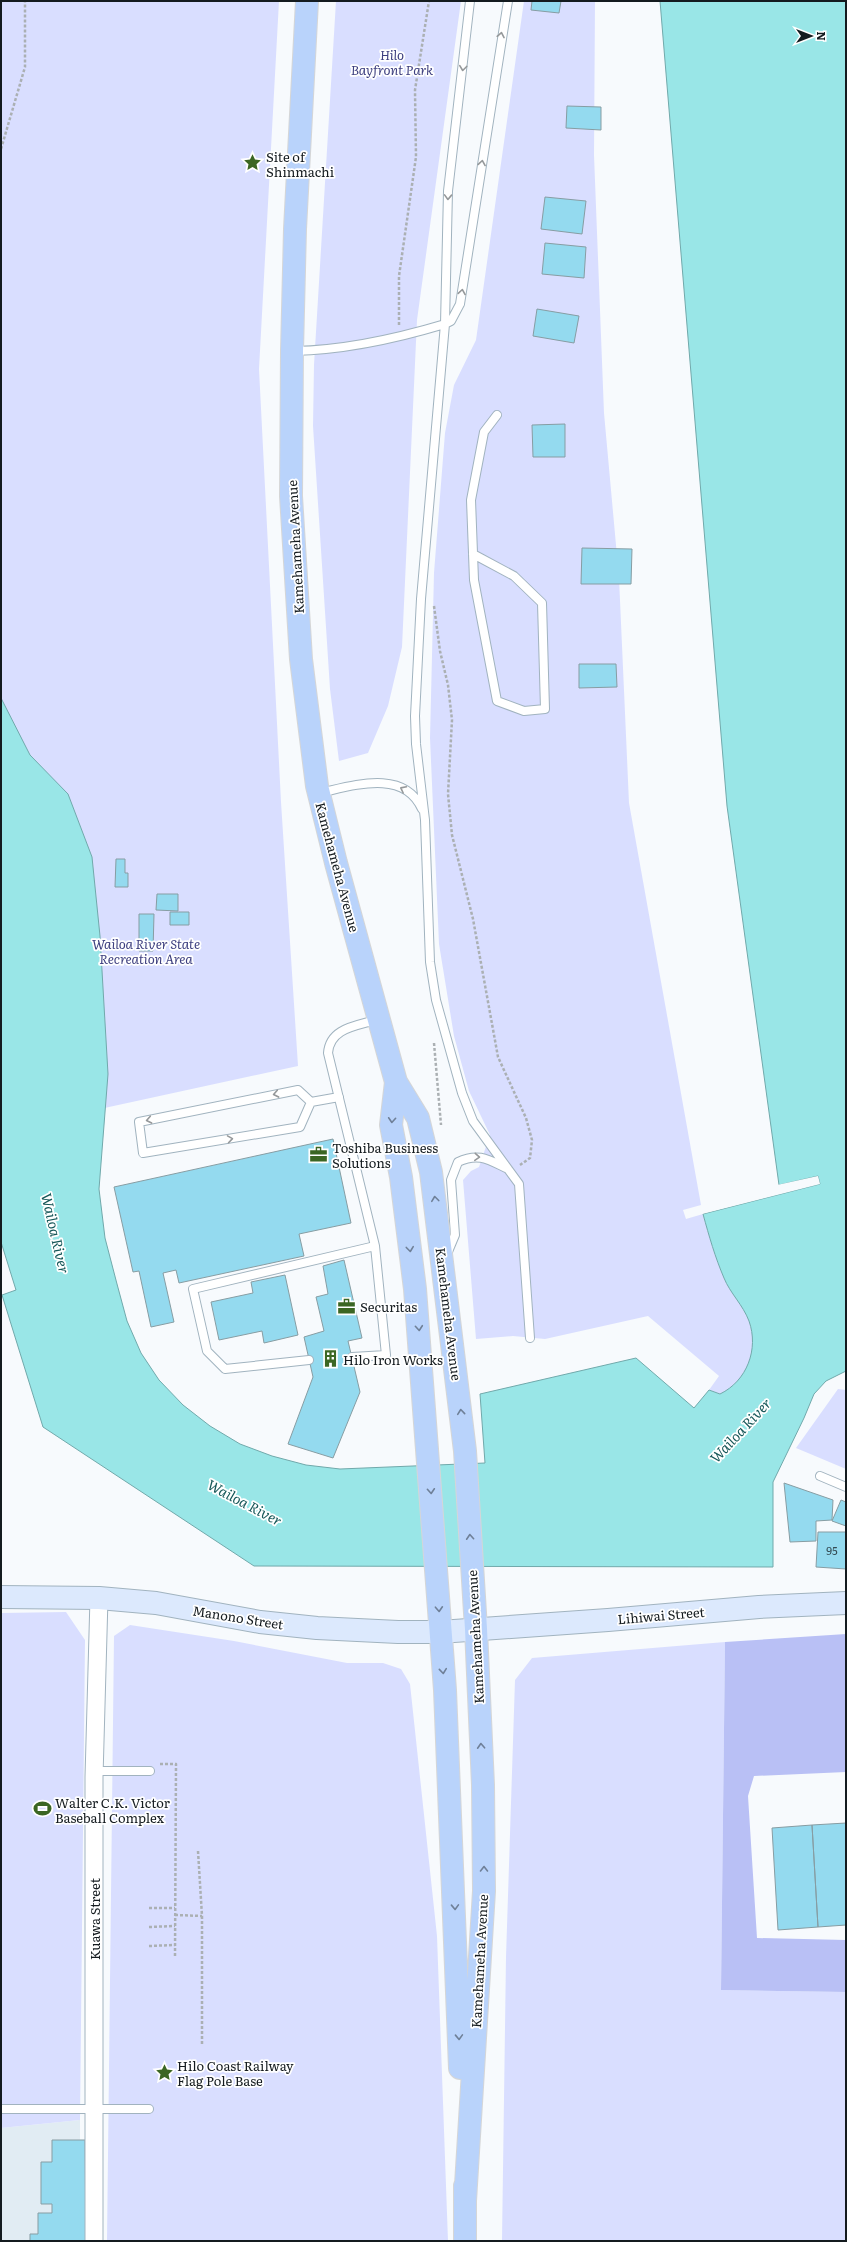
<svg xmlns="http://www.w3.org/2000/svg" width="847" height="2242" font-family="Literata,serif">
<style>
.built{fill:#e1ecf3}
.green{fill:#d9deff}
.forest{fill:#b9c0f5}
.water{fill:#99e6e7;stroke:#71a9ab}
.pier{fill:#f7fafd}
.building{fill:#94daef;stroke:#879da3}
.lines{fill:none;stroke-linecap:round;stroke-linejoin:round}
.lane-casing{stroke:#a1b3bf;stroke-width:10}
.street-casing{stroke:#a1b3bf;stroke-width:19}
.secondary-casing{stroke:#a1b3bf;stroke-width:24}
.primary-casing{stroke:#d5d6d7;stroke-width:24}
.path{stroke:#abb0b3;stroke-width:2.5;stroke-dasharray:3 2;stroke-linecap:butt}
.lane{stroke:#fff;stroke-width:8}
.street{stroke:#fff;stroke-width:17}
.secondary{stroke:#dce9fd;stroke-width:22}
.primary{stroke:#b9d3fb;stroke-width:22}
.oneway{stroke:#95989a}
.oneway2{stroke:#6f8098}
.labels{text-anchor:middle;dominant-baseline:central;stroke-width:3.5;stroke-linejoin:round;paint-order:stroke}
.number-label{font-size:11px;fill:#344b53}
.park-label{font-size:13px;font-style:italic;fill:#3d3f7f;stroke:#fff}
.poi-label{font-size:13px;fill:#141b1f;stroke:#fff;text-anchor:start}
.street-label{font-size:13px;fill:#141b1f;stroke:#fff}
.water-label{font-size:14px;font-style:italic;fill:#175859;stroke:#fff}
</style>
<rect width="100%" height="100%" fill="#f7fafd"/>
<path class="built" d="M 80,2120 L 80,2241 L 1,2241 L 1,2128 Z"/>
<path class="green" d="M 1,1 L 279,1 L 259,369 L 281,802 L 298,1066 L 109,1107 L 1,1134 Z
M 336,1 L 461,1 L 417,320 L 402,647 L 388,706 L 368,753 L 339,761 L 330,689 L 313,426 L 314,365 Z
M 524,1 L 595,1 L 594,155 L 604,413 L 619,578 L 629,803 L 701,1205 L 683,1210 L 686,1219 L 703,1214 C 709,1236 715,1257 724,1278 C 730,1293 743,1305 749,1321 C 759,1349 747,1381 721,1394 L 709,1390 L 719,1376 L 648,1316 L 545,1339 L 513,1336 L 476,1339 L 463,1180 L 471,1171 L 479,1167 L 490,1135 L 469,1091 L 454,1036 L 439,944 L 430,738 L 434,573 L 445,433 L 454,385 L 476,340 Z
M 838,1389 L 846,1390 L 846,1469 L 796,1448 Z
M 66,1612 L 85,1640 L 80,2120 L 1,2128 L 1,1613 Z
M 130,1625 L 234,1641 L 347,1663 L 383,1663 L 401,1669 L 410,1684 L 437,1936 L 448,2241 L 107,2241 L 114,1636 Z
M 725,1642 L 721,1990 L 846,1992 L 846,2241 L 502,2241 L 506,1957 L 515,1680 L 532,1658 Z"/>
<path class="forest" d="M 846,1634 L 846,1772 L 754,1776 L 748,1796 L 757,1938 L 846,1940 L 846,1992 L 721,1990 L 725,1642 Z"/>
<path class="water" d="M 660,1 L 846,1 L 846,1371 L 826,1381 L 814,1394 L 804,1418 L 773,1482 L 773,1567 L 254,1566 L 43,1427 L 2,1295 L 16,1290 L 1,1242 L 1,698 L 30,755 L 68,794 L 92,857 L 100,936 L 108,1074 L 99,1189 L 105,1238 L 117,1284 L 127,1321 L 141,1353 L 159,1380 L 183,1405 L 210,1426 L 240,1444 L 272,1456 L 306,1465 L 340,1469 L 485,1463 L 480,1394 L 636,1358 L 694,1408 L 709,1390 L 720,1394 C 747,1381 759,1349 749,1321 C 743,1305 730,1293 724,1278 C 715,1257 709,1236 703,1214 L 820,1184 L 818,1176 L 779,1185 L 727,806 Z"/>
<path class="pier" d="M 818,1176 L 820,1184 L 702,1214 L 703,1212 L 818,1183 L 816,1178 L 779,1187 L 777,1185 Z"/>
<path class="building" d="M 532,1 L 561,1 L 559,13 L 531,10 Z
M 567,106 L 601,107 L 601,130 L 566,128 Z
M 545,197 L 586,201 L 582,234 L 541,229 Z
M 545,243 L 586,247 L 584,278 L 542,274 Z
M 537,309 L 579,316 L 574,343 L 533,336 Z
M 565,424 L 565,457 L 533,457 L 532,425 Z
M 582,548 L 632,549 L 631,584 L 581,584 Z
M 579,664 L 616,664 L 617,687 L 579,688 Z
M 116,859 L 125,859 L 125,873 L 128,873 L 128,887 L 115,887 Z
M 157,894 L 178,894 L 178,911 L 156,910 Z
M 170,912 L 189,912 L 189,925 L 170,925 Z
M 139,914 L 154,914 L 153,951 L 139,951 Z
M 333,1139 L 351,1223 L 299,1234 L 304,1256 L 179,1283 L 176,1270 L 163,1273 L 174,1322 L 151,1327 L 139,1271 L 133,1272 L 114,1187 Z
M 344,1260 L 362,1338 L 348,1341 L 360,1392 L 333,1458 L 288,1444 L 313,1377 L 304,1337 L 324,1331 L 316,1297 L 328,1294 L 323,1266 Z
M 285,1275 L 298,1335 L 264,1343 L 262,1331 L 219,1340 L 211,1302 L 253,1293 L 251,1282 Z
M 784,1483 L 833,1500 L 832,1520 L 816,1521 L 816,1541 L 790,1542 Z
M 841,1500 L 846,1502 L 846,1526 L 832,1521 Z
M 818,1532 L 846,1532 L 846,1569 L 816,1567 Z
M 846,1823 L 846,1925 L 818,1927 L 812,1825 Z
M 812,1825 L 818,1927 L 778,1930 L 772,1828 Z
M 52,2140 L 85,2140 L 86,2241 L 30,2241 L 30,2234 L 38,2234 L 38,2213 L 52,2213 L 52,2204 L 41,2204 L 41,2162 L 52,2162 Z"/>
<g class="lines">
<defs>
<path id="lane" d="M 470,1 L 448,191 L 445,324 L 421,599 L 415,716 L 416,744 L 425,820 L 430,962 L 436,1000 L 462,1093 L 473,1121 L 519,1184 L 530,1338
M 294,351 C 346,350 395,339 445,324 L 451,321 L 460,304 L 508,1
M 473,554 L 514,576 L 542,603 L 545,709 L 524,711 L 497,701 L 474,580 L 471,500 L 484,432 L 497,415
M 319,793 C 352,786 404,768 422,809
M 311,1102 L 300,1127 L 143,1153 L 139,1122 L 298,1090 L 311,1102 L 339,1097
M 447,1254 L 455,1235 L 451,1180 L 458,1162 C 479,1152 489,1160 508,1169
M 352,1357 L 386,1355 L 375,1246 L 328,1053 C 330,1027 358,1026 379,1019
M 309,1360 L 225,1369 L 207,1351 L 193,1289 L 375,1246
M 820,1476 L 846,1487
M 94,1771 L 150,1771
M 1,2109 L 149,2109"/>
<path id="street" d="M 94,2241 L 94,1777 L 99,1598"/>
<path id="secondary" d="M 1,1597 L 99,1598 L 156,1603 L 260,1622 L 317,1628 L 398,1632 L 440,1632 L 608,1620 L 759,1607 L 846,1603"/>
<path id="primary" d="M 307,1 L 295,229 L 292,351 L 291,496 L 301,659 L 317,786 L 336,863 L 396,1082 L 418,1118 L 431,1172 L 465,1451 L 476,1629 L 483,1785 L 484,1891 L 465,2201
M 396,1082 L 391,1125 L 401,1177 L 415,1289 L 445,1690 L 460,2068
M 465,2186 L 465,2241"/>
</defs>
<use href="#lane" class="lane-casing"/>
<use href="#street" class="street-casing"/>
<use href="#secondary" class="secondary-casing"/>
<use href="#primary" class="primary-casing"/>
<path class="path" d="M 1,149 L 25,67 L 25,1
M 399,325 L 399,276 L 416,157 L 415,90 L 429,1
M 434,606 L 440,651 L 448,685 L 452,720 L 448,794 L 452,835 L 473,919 L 498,1057 L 526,1118 L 532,1140 L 530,1158 L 520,1165
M 434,1043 L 441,1125
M 160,1764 L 176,1764 L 175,1956
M 198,1851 L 202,1916 L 202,2044
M 149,1908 L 175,1908
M 175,1915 L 202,1916
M 149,1927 L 175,1926
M 149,1946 L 175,1945"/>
<use href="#lane" class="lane"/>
<use href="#street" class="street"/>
<use href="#secondary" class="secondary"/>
<use href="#primary" class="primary"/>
</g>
<defs><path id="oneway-chevron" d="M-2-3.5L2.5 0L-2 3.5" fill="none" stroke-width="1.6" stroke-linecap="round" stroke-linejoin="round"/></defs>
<g class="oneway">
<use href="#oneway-chevron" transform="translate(501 35) rotate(-79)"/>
<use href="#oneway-chevron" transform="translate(463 68) rotate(97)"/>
<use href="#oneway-chevron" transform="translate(482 163) rotate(-81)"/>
<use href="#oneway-chevron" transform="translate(448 197) rotate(92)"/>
<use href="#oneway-chevron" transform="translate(462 292) rotate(-81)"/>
<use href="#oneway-chevron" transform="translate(403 789) rotate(-153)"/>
<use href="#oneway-chevron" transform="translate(276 1094) rotate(169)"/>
<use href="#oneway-chevron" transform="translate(149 1120) rotate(169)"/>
<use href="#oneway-chevron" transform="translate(230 1139) rotate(-9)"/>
<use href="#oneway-chevron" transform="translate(477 1157) rotate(4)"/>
</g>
<g class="oneway2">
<use href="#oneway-chevron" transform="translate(392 1120) rotate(94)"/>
<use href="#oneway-chevron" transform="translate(435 1199) rotate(-97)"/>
<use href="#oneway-chevron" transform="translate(410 1249) rotate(83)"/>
<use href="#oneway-chevron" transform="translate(419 1328) rotate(85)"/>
<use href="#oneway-chevron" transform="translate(461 1412) rotate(-96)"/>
<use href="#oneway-chevron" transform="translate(431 1491) rotate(86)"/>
<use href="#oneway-chevron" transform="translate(470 1537) rotate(-94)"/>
<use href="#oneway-chevron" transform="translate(439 1609) rotate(87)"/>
<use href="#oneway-chevron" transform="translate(443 1671) rotate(84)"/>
<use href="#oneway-chevron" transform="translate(481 1746) rotate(-93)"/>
<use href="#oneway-chevron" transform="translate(484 1869) rotate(-90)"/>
<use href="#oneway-chevron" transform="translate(455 1907) rotate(88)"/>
<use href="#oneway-chevron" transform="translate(459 2037) rotate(88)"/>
</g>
<defs>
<symbol id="sight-bare" viewBox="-9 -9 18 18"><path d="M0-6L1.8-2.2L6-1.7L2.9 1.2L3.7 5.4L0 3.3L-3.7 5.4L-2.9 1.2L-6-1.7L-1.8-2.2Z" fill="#3b6623" stroke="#fff" stroke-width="2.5" paint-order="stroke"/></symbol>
<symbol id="office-bare" viewBox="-9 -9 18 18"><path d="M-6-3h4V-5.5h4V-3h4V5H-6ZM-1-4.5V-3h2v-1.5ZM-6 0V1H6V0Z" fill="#3b6623" stroke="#fff" stroke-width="2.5" paint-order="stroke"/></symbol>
<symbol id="building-bare" viewBox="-9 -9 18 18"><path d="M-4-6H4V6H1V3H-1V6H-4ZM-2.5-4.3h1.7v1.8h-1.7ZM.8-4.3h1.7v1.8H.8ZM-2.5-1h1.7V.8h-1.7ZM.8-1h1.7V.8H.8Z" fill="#3b6623" stroke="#fff" stroke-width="2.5" paint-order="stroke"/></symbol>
<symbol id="stadium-bare" viewBox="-9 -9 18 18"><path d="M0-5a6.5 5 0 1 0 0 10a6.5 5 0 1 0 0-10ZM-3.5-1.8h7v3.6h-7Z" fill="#3b6623" stroke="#fff" stroke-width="2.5" paint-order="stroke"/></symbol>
</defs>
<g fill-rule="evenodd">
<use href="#sight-bare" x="240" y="150" width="25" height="25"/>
<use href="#office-bare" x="306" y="1142" width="25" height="25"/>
<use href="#office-bare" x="334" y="1294" width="25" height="25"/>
<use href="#building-bare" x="318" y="1346" width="25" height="25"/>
<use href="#stadium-bare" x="30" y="1796" width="25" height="25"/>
<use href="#sight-bare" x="152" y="2060" width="25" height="25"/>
</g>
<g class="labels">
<g class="number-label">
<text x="832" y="1550">95</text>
</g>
<g class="park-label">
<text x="392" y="54">Hilo<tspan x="392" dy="15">Bayfront Park</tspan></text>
<text x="146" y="943">Wailoa River State<tspan x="146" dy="15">Recreation Area</tspan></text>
</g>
<g class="poi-label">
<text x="266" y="156">Site of<tspan x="266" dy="15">Shinmachi</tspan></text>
<text x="332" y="1147">Toshiba Business<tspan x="332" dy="15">Solutions</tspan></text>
<text x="360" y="1306">Securitas</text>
<text x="343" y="1359">Hilo Iron Works</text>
<text x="55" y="1802">Walter C.K. Victor<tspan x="55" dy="15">Baseball Complex</tspan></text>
<text x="177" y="2065">Hilo Coast Railway<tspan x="177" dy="15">Flag Pole Base</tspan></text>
</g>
<g class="street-label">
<text transform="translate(295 547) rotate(-93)">Kamehameha Avenue</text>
<text transform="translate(338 867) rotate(75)">Kamehameha Avenue</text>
<text transform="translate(449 1314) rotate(83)">Kamehameha Avenue</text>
<text transform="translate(661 1615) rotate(-5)">Lihiwai Street</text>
<text transform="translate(238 1617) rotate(9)">Manono Street</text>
<text transform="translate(475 1637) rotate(-93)">Kamehameha Avenue</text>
<text transform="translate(94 1919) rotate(-90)">Kuawa Street</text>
<text transform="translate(479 1961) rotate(-87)">Kamehameha Avenue</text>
</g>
<g class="water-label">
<text transform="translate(56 1233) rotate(77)">Wailoa River</text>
<text transform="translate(740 1430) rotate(-47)">Wailoa River</text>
<text transform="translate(245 1502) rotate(28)">Wailoa River</text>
</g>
</g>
<rect width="847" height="2242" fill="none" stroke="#141b1f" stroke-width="4"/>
<g transform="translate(811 36) rotate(90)" stroke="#ffffff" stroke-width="3" paint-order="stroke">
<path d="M0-3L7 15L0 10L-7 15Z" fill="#141b1f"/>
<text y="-6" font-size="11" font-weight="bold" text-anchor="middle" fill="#141b1f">N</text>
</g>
</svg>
